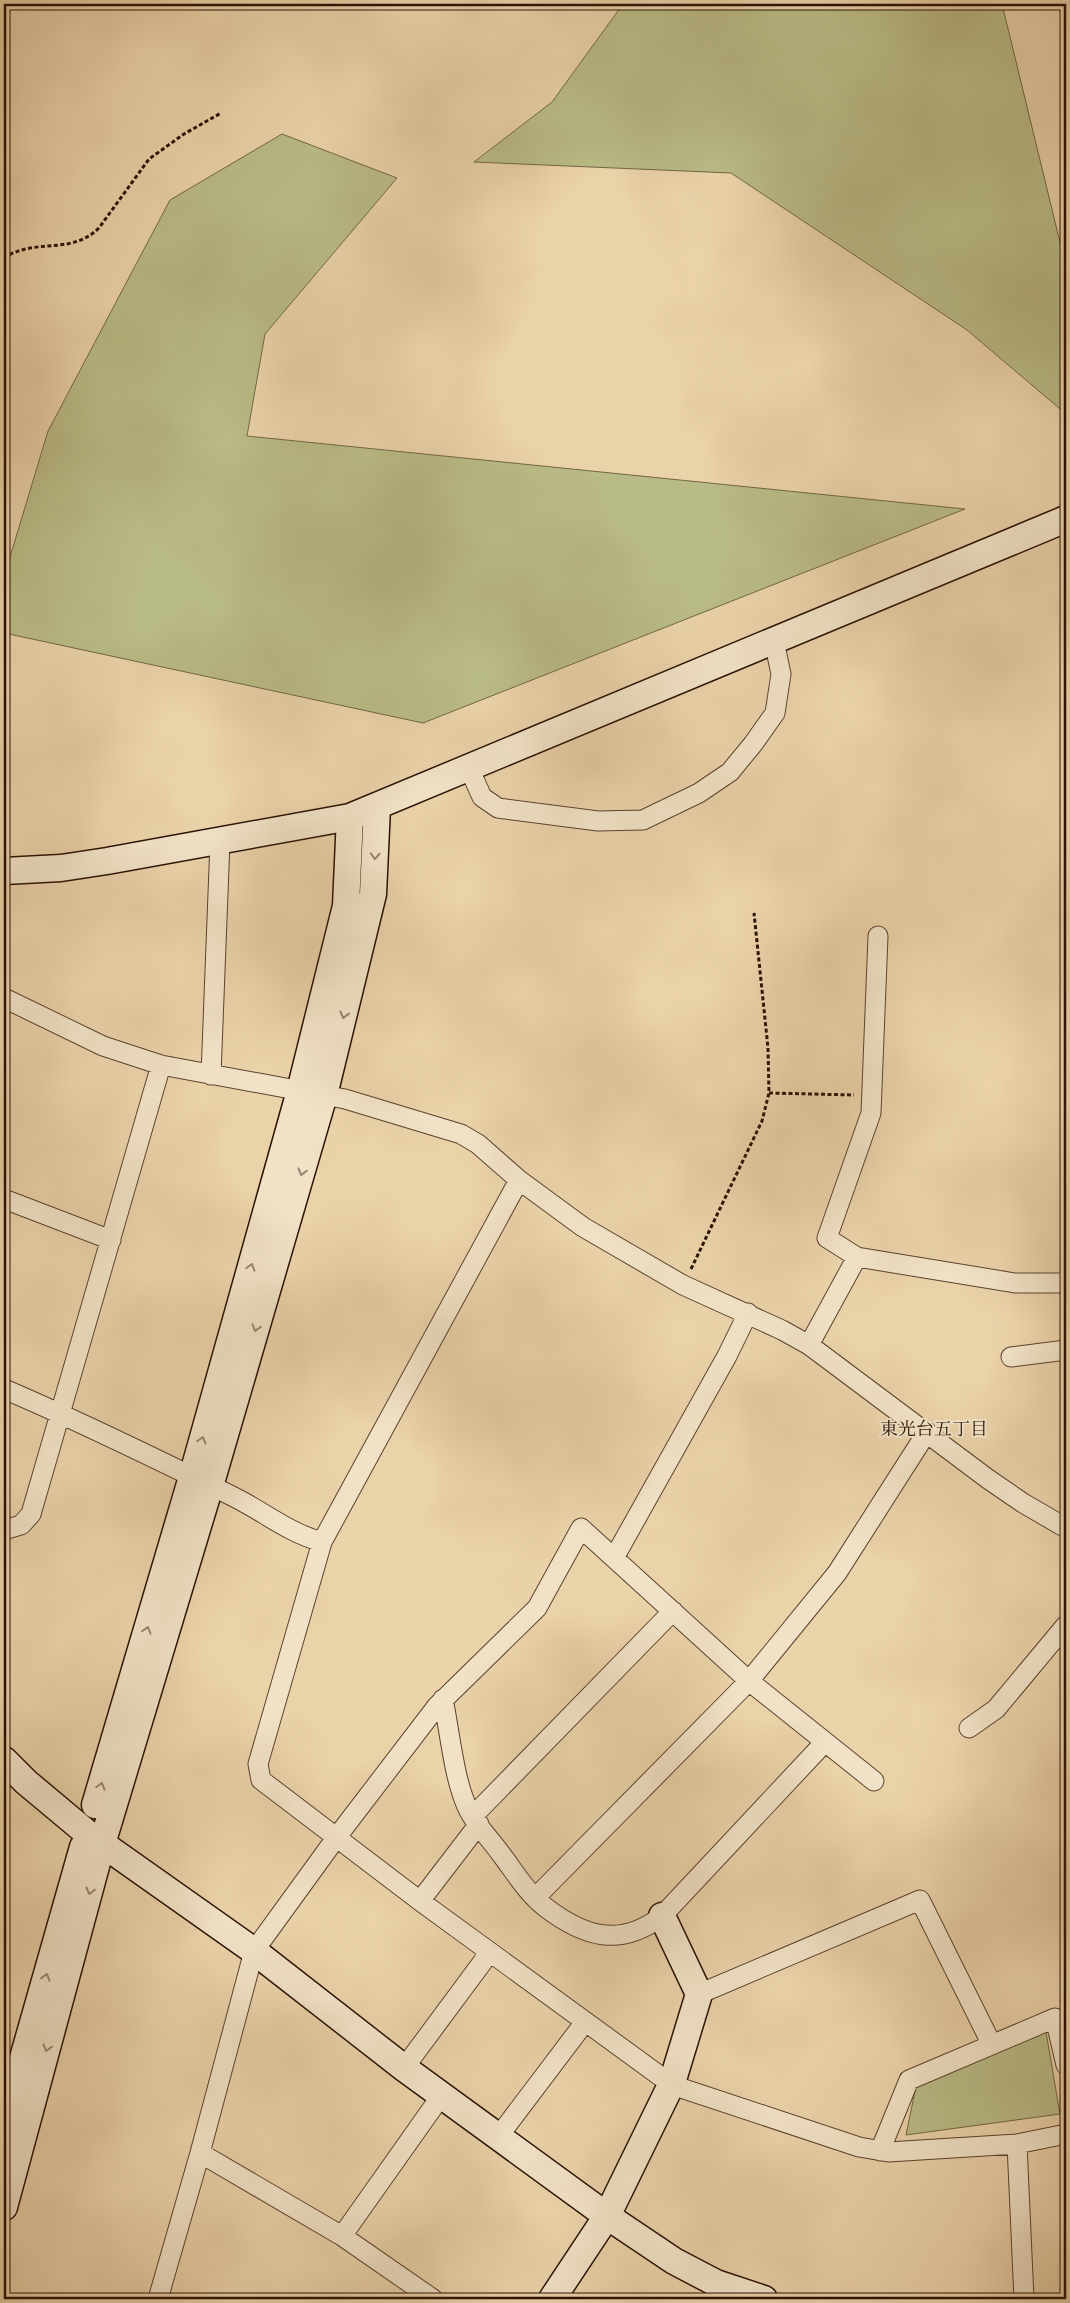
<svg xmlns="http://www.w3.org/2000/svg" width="1070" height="2303" font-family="'IM FELL French Canon','Noto Serif JP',serif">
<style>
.green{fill:#b9bb86;stroke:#726645}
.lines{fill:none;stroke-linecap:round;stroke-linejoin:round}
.street-casing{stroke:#5b422d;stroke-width:21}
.secondary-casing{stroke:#2b1204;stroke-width:29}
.path{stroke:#2b1204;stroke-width:3;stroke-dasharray:4 2.5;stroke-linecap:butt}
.street{stroke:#f1e2c7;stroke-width:19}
.secondary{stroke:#f1e2c7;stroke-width:26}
.oneway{stroke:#98846f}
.labels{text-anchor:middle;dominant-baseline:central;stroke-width:4;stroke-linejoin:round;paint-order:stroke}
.neighbourhood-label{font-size:18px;fill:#2b1204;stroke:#f1e2c7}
</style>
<rect width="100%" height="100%" fill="#ead2a9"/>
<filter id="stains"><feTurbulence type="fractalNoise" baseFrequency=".004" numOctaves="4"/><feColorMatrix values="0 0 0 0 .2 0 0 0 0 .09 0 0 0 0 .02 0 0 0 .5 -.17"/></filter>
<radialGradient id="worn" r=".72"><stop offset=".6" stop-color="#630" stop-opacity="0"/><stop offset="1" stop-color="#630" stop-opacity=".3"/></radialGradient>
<path class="green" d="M 623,4 L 1002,4 L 1066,267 L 1066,414 L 967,330 L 731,173 L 474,162 L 552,102 Z
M 282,134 L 397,178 L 265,334 L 247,436 L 965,509 L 423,723 L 4,633 L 4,577 L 48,431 L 170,200 Z
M 1046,2032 L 1060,2114 L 906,2135 L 916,2086 Z"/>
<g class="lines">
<defs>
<path id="street" d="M 469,768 L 482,797 L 498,808 L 598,821 L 643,820 L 699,793 L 730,772 L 753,744 L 775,713 L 781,674 L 774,641
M 878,936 L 871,1113 L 827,1238 L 857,1257 L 1015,1283 L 1066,1283
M 4,998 L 103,1046 L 161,1065 L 345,1099 L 461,1134 L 478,1144 L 519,1180 L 583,1227 L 683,1285 L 782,1330 L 809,1345 L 988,1479 L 1023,1503 L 1066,1528
M 211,1075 L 220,842
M 519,1180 L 322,1542 L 258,1764 L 261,1780 L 420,1901 L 660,2076 L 681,2088 L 859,2147 L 888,2152 L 1017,2144 L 1066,2134
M 4,1199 L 111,1240
M 809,1345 L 857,1257
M 1011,1357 L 1066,1350
M 4,1389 C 82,1422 158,1460 234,1497 C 264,1512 289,1533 322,1542
M 4,1530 L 21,1525 L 31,1514 L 161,1065
M 614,1558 L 727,1356 L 748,1313
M 443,1699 C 450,1732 454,1782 469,1811 C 477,1826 491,1840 501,1854 C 514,1871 527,1893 545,1907 C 584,1937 620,1948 662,1916 L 825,1742
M 969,1728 L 996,1709 L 1066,1625
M 473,1816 L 673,1611
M 536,1897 L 749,1681 L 837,1573 L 927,1432
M 420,1901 L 479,1824
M 699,1994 L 920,1900 L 992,2045
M 404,2068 L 490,1952
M 498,2137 L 585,2022
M 1017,2144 L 1024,2299
M 880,2151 L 909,2080 L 1055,2018 L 1066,2065
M 200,2153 L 342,2236 L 433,2299
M 342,2236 L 441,2096
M 158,2299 L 200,2153 L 254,1951 L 336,1838 L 437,1706 L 537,1608 L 581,1528 L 749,1681 L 874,1781"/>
<path id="secondary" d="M 4,871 L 61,868 L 107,861 L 350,817 L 1066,519
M 4,1760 L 26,1782 L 87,1833 L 254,1951 L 404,2068 L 607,2216 L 674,2261 L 716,2283 L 764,2299
M 95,1805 L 192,1477 L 300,1091 L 346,906 L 350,817
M 4,2125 L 83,1847
M 4,2207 L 102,1844 L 210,1486 L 324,1095 L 373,894 L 377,807
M 552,2299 L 607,2216 L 672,2083 L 699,1994 L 662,1916"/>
</defs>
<use href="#street" class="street-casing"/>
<use href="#secondary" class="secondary-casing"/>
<path class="path" d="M 4,258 C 36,237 70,256 99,228 L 149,159 L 184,134 L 221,113
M 769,1093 L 854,1095
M 691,1269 L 762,1121 L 769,1093 L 768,1048 L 754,913"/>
<use href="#street" class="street"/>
<use href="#secondary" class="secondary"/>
</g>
<defs><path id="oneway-chevron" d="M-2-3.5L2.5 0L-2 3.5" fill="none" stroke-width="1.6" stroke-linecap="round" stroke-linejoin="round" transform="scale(1.25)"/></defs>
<g class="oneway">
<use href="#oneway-chevron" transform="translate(375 856) rotate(93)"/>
<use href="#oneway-chevron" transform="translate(344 1015) rotate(104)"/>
<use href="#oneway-chevron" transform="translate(302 1172) rotate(106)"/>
<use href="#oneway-chevron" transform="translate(251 1267) rotate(-74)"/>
<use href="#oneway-chevron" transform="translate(256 1328) rotate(106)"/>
<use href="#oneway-chevron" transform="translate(202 1440) rotate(-74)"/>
<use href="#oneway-chevron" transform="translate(147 1630) rotate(-74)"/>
<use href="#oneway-chevron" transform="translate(101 1786) rotate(-74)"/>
<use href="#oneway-chevron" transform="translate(90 1891) rotate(105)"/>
<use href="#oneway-chevron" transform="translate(46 1977) rotate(-74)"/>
<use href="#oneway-chevron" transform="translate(47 2048) rotate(105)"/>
</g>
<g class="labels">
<g class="neighbourhood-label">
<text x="934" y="1429">東光台五丁目</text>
</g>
</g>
<rect width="1070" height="2303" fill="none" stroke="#ead2a9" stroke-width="20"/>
<rect x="5" y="5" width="1060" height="2293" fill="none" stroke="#2b1204" stroke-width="2.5"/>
<rect x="10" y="10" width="1050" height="2283" fill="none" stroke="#2b1204"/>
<rect width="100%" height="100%" filter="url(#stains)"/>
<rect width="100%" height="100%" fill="url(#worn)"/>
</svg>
